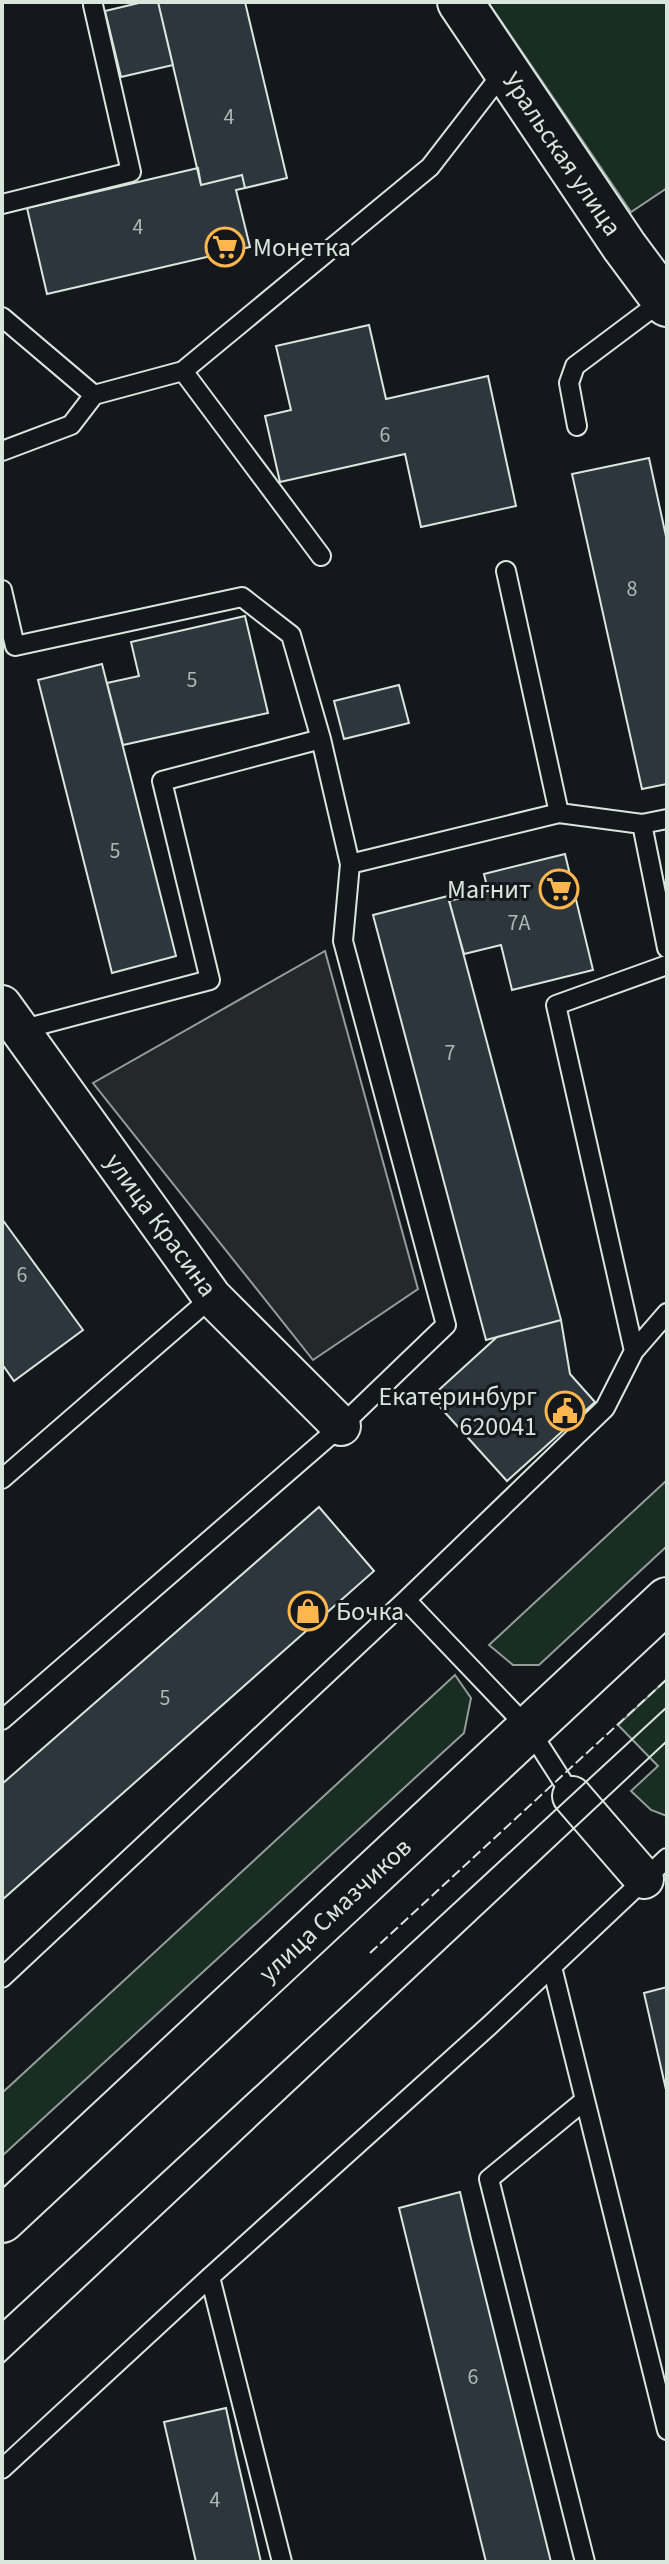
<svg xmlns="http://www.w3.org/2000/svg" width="669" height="2564" font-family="'Source Sans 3',sans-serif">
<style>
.green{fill:#1a2d24;stroke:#939e99;stroke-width:2}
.parking{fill:#24282b;stroke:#939e99;stroke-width:2}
.building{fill:#2c363c;stroke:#d8e6dc;stroke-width:2}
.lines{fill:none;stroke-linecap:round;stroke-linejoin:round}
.service-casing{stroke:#d8e6dc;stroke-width:22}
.minor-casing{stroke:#d8e6dc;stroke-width:42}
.tertiary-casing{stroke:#d8e6dc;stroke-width:48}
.secondary-casing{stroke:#d8e6dc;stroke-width:48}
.service{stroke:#14181c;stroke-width:18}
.minor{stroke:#14181c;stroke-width:38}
.tertiary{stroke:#14181c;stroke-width:44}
.secondary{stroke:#14181c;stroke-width:44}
.tram{stroke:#d8e6dc;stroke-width:2}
.fence{stroke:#d8e6dc;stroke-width:2;stroke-dasharray:10 4;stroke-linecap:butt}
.labels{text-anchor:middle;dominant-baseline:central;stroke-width:6;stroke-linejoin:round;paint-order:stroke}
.number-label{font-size:22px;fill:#adbab4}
.street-label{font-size:26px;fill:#d8e6dc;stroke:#14181c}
.poi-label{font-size:26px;fill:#d8e6dc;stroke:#14181c;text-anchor:start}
</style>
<rect width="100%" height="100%" fill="#14181c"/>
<path class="green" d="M 488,2 L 667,2 L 667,188 L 631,212 Z
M 667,1480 L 667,1546 L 539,1665 L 513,1665 L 489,1645 Z
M 455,1675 L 471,1698 L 464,1733 L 2,2156 L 2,2093 Z
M 667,1679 L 667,1816 L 651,1810 L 631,1791 L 658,1766 L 618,1725 Z"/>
<path class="parking" d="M 325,951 L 418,1289 L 313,1360 L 93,1083 Z"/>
<path class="building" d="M 143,2 L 158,2 L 173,65 L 121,77 L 105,11 Z
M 158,2 L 245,2 L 287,178 L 245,188 L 242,175 L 201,185 Z
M 198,168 L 201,185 L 242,175 L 245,188 L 236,190 L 250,247 L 47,294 L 27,208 Z
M 369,325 L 386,399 L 488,376 L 516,506 L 421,527 L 405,454 L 280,482 L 265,416 L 291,410 L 276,346 Z
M 649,458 L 667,541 L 667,784 L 642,789 L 572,474 Z
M 245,616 L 268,713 L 123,745 L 107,683 L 139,676 L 131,642 Z
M 102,664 L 176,956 L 112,973 L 38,680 Z
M 399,685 L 409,723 L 344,739 L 334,701 Z
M 565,854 L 593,970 L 512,990 L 501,945 L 464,954 L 449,901 L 488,891 L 484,874 Z
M 448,896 L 561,1320 L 486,1340 L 373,915 Z
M 2,1219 L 83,1330 L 14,1381 L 2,1364 Z
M 561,1320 L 570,1374 L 595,1402 L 507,1481 L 431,1397 L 497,1337 Z
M 319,1507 L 374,1571 L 2,1900 L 2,1784 Z
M 667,1987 L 667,2094 L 644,1993 Z
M 460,2192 L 471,2239 L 551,2562 L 486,2562 L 399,2208 Z
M 226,2408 L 236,2454 L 261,2562 L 196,2562 L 164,2422 Z"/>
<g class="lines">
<defs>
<path id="service" d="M 2,204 L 131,172 L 93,5
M 2,317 L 94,395
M 183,371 L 321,556
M 577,426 L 569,383 L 575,366 L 663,300
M 2,451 L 71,425 L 94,395 L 183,371 L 430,167 L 505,70
M 506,571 L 559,813
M 2,590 L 15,646 L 242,597 L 291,635 L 321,739
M 642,824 L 667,819
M 20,1030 L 210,980 L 162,781 L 321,739 L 350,864
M 634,1351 L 667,1313
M 2,1479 L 212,1297
M 406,1600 L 529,1729 L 572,1796
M 2,1720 L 341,1426 L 446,1325 L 343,941 L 350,864 L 559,813 L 642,824 L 667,948
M 552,1967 L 667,2430
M 2,1978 L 406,1600 L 605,1408 L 634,1351 L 556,1005 L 667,965
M 585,2100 L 489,2179 L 585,2562
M 210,2277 L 282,2562
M 2,2469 L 210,2277 L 490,2025 L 667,1858"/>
<path id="minor" d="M 2,1005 L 212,1297 L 341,1426
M 572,1796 L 644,1879"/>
<path id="tertiary" d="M 460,2 L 624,246 L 667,304"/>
<path id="secondary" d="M 2,2220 L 667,1600"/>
</defs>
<use href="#service" class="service-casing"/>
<use href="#minor" class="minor-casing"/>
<use href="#tertiary" class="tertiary-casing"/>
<use href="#secondary" class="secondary-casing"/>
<use href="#service" class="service"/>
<use href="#minor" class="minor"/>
<use href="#tertiary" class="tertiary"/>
<use href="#secondary" class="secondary"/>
<path class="tram" d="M 2,2321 L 667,1707
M 2,2364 L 667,1741"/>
<path class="fence" d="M 370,1953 L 667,1679"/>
</g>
<defs>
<symbol id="supermarket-ring" viewBox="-11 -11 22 22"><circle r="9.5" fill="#14181c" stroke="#ffb74d" stroke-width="1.5"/><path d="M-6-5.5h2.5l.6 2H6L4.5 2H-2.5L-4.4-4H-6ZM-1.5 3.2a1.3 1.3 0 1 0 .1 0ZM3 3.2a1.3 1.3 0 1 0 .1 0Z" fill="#ffb74d"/></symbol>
<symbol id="civic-ring" viewBox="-11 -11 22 22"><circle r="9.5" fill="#14181c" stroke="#ffb74d" stroke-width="1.5"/><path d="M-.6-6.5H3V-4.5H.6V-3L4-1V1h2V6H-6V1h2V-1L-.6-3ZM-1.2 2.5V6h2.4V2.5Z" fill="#ffb74d"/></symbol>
<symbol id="shop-ring" viewBox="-11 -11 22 22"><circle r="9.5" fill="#14181c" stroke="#ffb74d" stroke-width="1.5"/><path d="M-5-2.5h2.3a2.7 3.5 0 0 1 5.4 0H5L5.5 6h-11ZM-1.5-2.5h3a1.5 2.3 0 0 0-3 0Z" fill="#ffb74d"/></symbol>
</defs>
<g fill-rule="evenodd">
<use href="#supermarket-ring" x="203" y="225" width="44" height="44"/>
<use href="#supermarket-ring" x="537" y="867" width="44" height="44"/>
<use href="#civic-ring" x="543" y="1389" width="44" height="44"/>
<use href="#shop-ring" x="286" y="1589" width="44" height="44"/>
</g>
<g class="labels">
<g class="number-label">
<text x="229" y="117">4</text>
<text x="138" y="227">4</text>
<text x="385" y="435">6</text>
<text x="632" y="589">8</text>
<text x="192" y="680">5</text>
<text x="115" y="851">5</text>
<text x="519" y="923">7А</text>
<text x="450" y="1053">7</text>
<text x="22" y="1275">6</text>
<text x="165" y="1698">5</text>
<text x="473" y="2377">6</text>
<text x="215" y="2500">4</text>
</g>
<g class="street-label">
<text transform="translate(562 154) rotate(56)">Уральская улица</text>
<text transform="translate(161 1225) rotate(54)">улица Красина</text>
<text transform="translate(335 1910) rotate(-43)">улица Смазчиков</text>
</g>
<g class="poi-label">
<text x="253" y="247">Монетка</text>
<text x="531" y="889" text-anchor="end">Магнит</text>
<text x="537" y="1396" text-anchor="end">Екатеринбург<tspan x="537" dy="30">620041</tspan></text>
<text x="336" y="1611">Бочка</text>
</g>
</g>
<rect width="669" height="2564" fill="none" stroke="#d8e6dc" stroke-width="8"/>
</svg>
